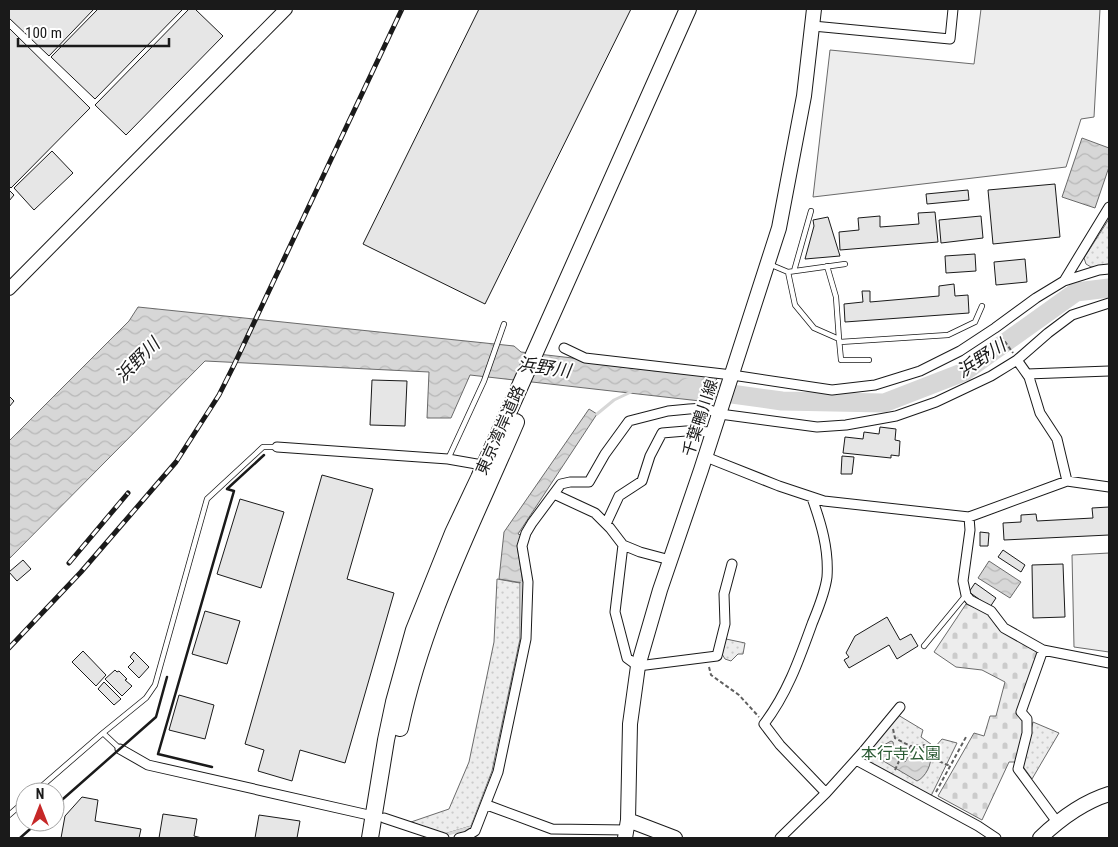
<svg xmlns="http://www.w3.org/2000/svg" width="1118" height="847" font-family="'Roboto Condensed','Noto Sans JP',sans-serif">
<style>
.cemetery{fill:url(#cemetery-stones);stroke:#6a6a6a}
.park{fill:url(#park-dots);stroke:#6a6a6a}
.pitch{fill:#ededed;stroke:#6a6a6a}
.water{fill:url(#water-waves);stroke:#6a6a6a}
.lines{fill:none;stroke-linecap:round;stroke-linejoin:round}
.stream{stroke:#d7d7d7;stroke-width:3}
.river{stroke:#d7d7d7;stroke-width:19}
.building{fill:#e6e6e6;stroke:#1a1a1a}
.lane-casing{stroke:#1a1a1a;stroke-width:6}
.street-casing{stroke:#1a1a1a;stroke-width:11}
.secondary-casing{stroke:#1a1a1a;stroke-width:14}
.primary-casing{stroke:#1a1a1a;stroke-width:16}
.highway-casing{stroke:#1a1a1a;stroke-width:18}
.path{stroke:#5f5f5f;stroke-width:2;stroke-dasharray:4 2.5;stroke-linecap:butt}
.lane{stroke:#fff;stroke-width:4.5}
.street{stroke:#fff;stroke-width:9}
.secondary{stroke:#fff;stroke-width:12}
.primary{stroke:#fff;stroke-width:14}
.highway{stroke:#fff;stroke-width:16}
.rail-casing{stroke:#1a1a1a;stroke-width:5}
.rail{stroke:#fff;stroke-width:3;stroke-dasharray:9;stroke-linecap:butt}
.wall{stroke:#1a1a1a;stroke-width:2.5}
.labels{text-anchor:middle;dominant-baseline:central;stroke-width:4;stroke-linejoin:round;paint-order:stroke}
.street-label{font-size:16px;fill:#1a1a1a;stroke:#fff}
.park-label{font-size:16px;fill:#2b5a34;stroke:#fff}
.water-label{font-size:18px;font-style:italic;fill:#1a1a1a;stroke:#fff}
</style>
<defs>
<pattern id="cemetery-stones" width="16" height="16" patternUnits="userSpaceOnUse" patternTransform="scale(1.25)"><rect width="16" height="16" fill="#ededed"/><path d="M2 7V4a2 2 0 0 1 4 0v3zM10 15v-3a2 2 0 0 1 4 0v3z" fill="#cbcbcb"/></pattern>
<pattern id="park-dots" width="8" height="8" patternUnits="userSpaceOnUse" patternTransform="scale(1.25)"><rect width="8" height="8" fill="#ededed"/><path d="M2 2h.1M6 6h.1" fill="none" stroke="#cbcbcb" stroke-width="1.8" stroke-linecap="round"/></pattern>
<pattern id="water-waves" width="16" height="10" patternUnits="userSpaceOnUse" patternTransform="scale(1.25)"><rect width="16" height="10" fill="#d7d7d7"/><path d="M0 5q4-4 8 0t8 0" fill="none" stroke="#b8b8b8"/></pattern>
</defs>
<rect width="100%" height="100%" fill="#fff"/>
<path class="cemetery" d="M 966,604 L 988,613 L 997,627 L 1004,633 L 1035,649 L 1037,654 L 1016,714 L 1024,718 L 1025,733 L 1016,762 L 1009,762 L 982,820 L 938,796 L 974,733 L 984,736 L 990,716 L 996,716 L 1005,682 L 982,670 L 956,667 L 934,652 Z"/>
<path class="park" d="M 1109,219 L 1109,265 L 1091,267 L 1086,264 L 1084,258 Z
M 497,579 L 520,583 L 520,639 L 492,771 L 471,826 L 444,834 L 411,822 L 449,809 L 469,762 L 494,642 Z
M 726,639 L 745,643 L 743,654 L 738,654 L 731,661 L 725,659 L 722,654 Z
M 898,715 L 923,730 L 921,737 L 935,747 L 942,739 L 957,743 L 930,798 L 861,759 Z
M 1033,722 L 1059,733 L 1032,779 L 1022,765 Z"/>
<path class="pitch" d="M 981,9 L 1100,9 L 1094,117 L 1081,119 L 1066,167 L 813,197 L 830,50 L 974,64 Z
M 1109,553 L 1109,652 L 1074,647 L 1072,555 Z"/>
<path class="water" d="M 1082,138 L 1109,148 L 1109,167 L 1095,208 L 1062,197 Z
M 138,307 L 514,346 L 521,352 L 718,375 L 709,402 L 470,375 L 451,418 L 427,418 L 429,372 L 205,361 L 9,559 L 9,441 L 129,321 Z
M 589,409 L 597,414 L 518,534 L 521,535 L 518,551 L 523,583 L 499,579 L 504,532 Z
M 989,561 L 1021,582 L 1010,598 L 978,578 Z
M 891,741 L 893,742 L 895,755 L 905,762 L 913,749 L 925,747 C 927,750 929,752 930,755 C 933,763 925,778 917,781 L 875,756 L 884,745 Z"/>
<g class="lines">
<path class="stream" d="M 597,414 L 614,400 L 631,392
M 522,637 L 522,583
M 448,834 L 472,827 L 494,771 L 501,738"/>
<path class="river" d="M 688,388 L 782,401 L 884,403 L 964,372 L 1076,292 L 1109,288"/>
</g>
<path class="building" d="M 9,9 L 94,9 L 49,56 L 9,18 Z
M 98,9 L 183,9 L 95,99 L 51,57 Z
M 189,9 L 195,9 L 223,36 L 126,135 L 95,105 Z
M 479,9 L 631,9 L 485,304 L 363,244 Z
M 9,28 L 90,108 L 11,188 L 9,186 Z
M 52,151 L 73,173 L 34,210 L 14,188 Z
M 1055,184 L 1060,237 L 993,244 L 988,190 Z
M 9,190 L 14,195 L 9,201 Z
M 968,190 L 969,200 L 927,204 L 926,194 Z
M 935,212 L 938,242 L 840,250 L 839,232 L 859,230 L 858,218 L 880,216 L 880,227 L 919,224 L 918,213 Z
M 981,216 L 983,238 L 941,243 L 939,220 Z
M 828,217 L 840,256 L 805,259 L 814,226 L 813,220 Z
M 975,254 L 976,271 L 946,273 L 945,256 Z
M 1025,259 L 1027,282 L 996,285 L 994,262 Z
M 954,284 L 955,296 L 968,295 L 969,313 L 845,322 L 844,304 L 863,302 L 862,291 L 870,291 L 870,302 L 939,296 L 939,286 Z
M 372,380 L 407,381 L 405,426 L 370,425 Z
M 9,396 L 14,401 L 9,407 Z
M 880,427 L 896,429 L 895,440 L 900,441 L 899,456 L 891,455 L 891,458 L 843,453 L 845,437 L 863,439 L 864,432 L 879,434 Z
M 842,456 L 854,457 L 852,474 L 841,474 Z
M 322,475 L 373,489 L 347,579 L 394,593 L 345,763 L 300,750 L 292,781 L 258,771 L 264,750 L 245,744 Z
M 240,499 L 284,512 L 261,588 L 217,574 Z
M 1109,507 L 1109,535 L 1004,540 L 1003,523 L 1021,522 L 1021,515 L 1036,514 L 1037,521 L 1093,518 L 1092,508 Z
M 980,532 L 989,533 L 988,546 L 980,546 Z
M 1003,550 L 1025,565 L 1021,572 L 998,557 Z
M 23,560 L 31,569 L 17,581 L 9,572 Z
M 1063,564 L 1065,617 L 1033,618 L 1032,565 Z
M 975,583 L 996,598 L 990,607 L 969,592 Z
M 205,611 L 240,621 L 227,664 L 192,654 Z
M 887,617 L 900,640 L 911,634 L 918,646 L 897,659 L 889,645 L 849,668 L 844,660 L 849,657 L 846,653 L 855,636 Z
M 83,651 L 106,675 L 96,686 L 72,662 Z
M 134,652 L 149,667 L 139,678 L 128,667 L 134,661 L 130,657 Z
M 115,670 L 117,672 L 119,671 L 127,679 L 125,680 L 132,686 L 122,696 L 105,679 Z
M 104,682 L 121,699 L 114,705 L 98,689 Z
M 179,695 L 214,705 L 205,739 L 169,730 Z
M 82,797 L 98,800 L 95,821 L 141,829 L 139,838 L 61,838 L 65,816 Z
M 163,814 L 197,819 L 194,836 L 202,838 L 159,838 Z
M 259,815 L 300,821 L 297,838 L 255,838 Z"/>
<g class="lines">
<defs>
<path id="lane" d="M 769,264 L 788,272 L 845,264
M 827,266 L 836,297 L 839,339
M 794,271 L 811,211
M 788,272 L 795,305 L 814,328 L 839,339 L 841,360 L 869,360
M 840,342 L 948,335 L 975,322 L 982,306
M 448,459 L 484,381 L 504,324
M 924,646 L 966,595
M 103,733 L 120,749
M 35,792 L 103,733 L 146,698 L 155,685 L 207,499 L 263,447 L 277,447
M 9,815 L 25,801"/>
<path id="street" d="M 813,26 L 950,39 L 953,9
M 1064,281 L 1109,207
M 564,348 L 585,358 L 732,375 L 832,390 L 875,385 L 920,371 L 960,351 L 995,328 L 1036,298 L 1064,281 L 1099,270 L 1109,269
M 1017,360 L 1029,377 L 1040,413 L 1057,439 L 1067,481
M 1027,374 L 1109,371
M 277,447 L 448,459 L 488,466
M 706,457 L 779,486 L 824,501 L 969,517 L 1067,481 L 1109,487
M 554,494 L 595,513 L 610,528 L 623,545 L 640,552 L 670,560
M 812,498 C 821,523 829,549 827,577 C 825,593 818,609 812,624 C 799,660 787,694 764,724 L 780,745 L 826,793
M 969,517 L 970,530 L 963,581 L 966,595 L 970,600 L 991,611 L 1004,628 L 1043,650 L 1109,663
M 606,524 L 619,496 L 642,481 L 650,456 L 662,433 L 686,431 L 714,432
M 623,545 L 615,612 L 627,658 L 638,666 L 717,656 L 725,624 L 724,594 L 732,564
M 1043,650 L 1021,712 L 1027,719 L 1027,733 L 1018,769 L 1057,822
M 120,749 L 148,765 L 373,816
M 856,760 L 978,826 L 996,838
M 487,805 L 552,829 L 627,830
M 384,818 L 444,838
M 459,838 L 467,836 L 475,831 L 498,772 L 526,639 L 528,582 L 522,546 L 526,533 L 532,523 L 561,484 L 570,482 L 589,482 L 605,454 L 629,421 L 668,411 L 689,409 L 705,408 L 720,414 L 817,427 L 846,425 L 896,416 L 936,402 L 991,376 L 1017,360 L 1048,333 L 1072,315 L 1109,303
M 780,838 L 826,793 L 862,753 L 900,707"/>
<path id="secondary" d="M 9,289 L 286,9"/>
<path id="primary" d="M 628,820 L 675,838
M 625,838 L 628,820 L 630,724 L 638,666 L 660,590 L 701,470 L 779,228 L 804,96 L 814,9
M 1040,838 C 1059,820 1083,802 1109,794"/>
<path id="highway" d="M 400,728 C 423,618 473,523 516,422
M 370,838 L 386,740 L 394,702 L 414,630 L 453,533 L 479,478 L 688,9"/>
</defs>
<use href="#lane" class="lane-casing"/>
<use href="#street" class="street-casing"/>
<use href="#secondary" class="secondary-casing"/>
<use href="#primary" class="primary-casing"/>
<use href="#highway" class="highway-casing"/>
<path class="path" d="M 1001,336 L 1013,353
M 709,667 L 711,675 L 739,695 L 759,717
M 893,729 L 895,738 L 910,746 L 926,745 L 933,751 L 934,759 L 950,766
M 895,770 L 900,759 L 910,747
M 936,792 L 966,737"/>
<use href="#lane" class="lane"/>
<use href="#street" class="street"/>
<use href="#secondary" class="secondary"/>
<use href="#primary" class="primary"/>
<use href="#highway" class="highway"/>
<defs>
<path id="rail" d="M 69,563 L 128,493
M 9,648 L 81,572 L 176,462 L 219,395 L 234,365 L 402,9"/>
</defs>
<use href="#rail" class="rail-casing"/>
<use href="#rail" class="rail"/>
<path class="wall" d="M 212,767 L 158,754 L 234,491 L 227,489 L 264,455
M 55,806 L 156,717 L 167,677
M 20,838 L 38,822"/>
</g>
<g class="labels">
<g class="street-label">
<text transform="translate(700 418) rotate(-72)">千葉鴨川線</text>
<text transform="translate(500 430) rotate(-66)">東京湾岸道路</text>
</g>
<g class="park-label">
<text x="901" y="753">本行寺公園</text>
</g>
<g class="water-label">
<text transform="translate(981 358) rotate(-33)">浜野川</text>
<text transform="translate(137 360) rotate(-45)">浜野川</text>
<text transform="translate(544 367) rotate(8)">浜野川</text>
</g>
</g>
<rect width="1118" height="847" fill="none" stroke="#1a1a1a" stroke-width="20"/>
<g transform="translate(40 807)"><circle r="24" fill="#ffffff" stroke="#a3a3a3"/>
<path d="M0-4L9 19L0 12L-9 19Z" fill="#c62828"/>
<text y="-8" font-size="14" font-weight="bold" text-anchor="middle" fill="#1a1a1a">N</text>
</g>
<path d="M18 38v8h151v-8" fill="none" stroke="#1a1a1a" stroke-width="2.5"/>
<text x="25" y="38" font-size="15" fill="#1a1a1a" stroke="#ffffff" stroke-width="4" paint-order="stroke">100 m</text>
</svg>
